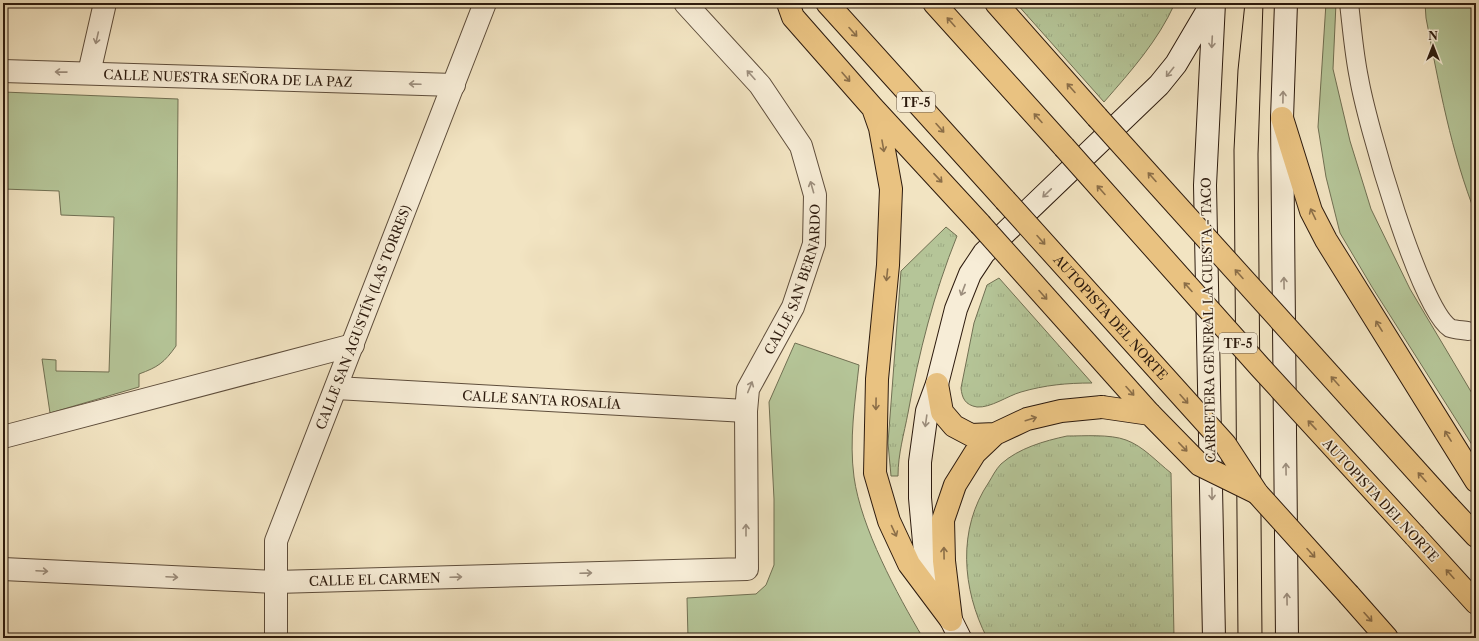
<svg xmlns="http://www.w3.org/2000/svg" width="1479" height="641" font-family="'Libre Caslon Text',serif">
<style>
.grass{fill:url(#grass-tufts);stroke:#717053}
.green{fill:#b5c598;stroke:#717053}
.lines{fill:none;stroke-linecap:round;stroke-linejoin:round}
.lane-casing{stroke:#5e4d3b;stroke-width:20}
.street-casing{stroke:#5e4d3b;stroke-width:24}
.secondary-casing{stroke:#2d1b0e;stroke-width:24}
.highway-casing{stroke:#2d1b0e;stroke-width:24}
.lane{stroke:#f7edd7;stroke-width:18}
.street{stroke:#f7edd7;stroke-width:22}
.secondary{stroke:#f7edd7;stroke-width:22}
.highway{stroke:#e9c281;stroke-width:22}
.tram{stroke:#2d1b0e;stroke-width:1}
.highway-bridge-casing{stroke:#2d1b0e;stroke-width:24;stroke-linecap:butt}
.highway-bridge{stroke:#e9c281;stroke-width:22}
.oneway{stroke:#8b6e48}
.oneway2{stroke:#9c8e7d}
.labels{text-anchor:middle;dominant-baseline:central;stroke-width:3.5;stroke-linejoin:round;paint-order:stroke}
.shield{fill:#f7edd7;stroke:#6a5a4a;stroke-width:1}
.shield-label{font-size:12px;font-weight:bold;fill:#2d1b0e}
.street-label{font-size:13px;fill:#2d1b0e;stroke:#f7edd7}
</style>
<defs>
<pattern id="grass-tufts" width="24" height="20" patternUnits="userSpaceOnUse"><rect width="24" height="20" fill="#b5c598"/><path d="M3 7l-1-3M5 7V3M7 7l1-3M15 17l-1-3M17 17v-4M19 17l1-3" fill="none" stroke="#9ca982"/></pattern>
</defs>
<rect width="100%" height="100%" fill="#f2e4c2"/>
<filter id="stains"><feTurbulence type="fractalNoise" baseFrequency=".005" numOctaves="4"/><feColorMatrix values="0 0 0 0 .2 0 0 0 0 .09 0 0 0 0 .02 0 0 0 .5 -.17"/></filter>
<radialGradient id="worn" r=".72"><stop offset=".6" stop-color="#630" stop-opacity="0"/><stop offset="1" stop-color="#630" stop-opacity=".3"/></radialGradient>
<path class="grass" d="M 1016,3 L 1175,3 C 1158,41 1131,71 1104,102 Z
M 946,227 L 957,236 C 934,293 919,352 908,413 C 904,434 898,454 898,476 L 891,476 L 888,443 L 901,271 Z
M 999,278 L 1092,383 C 1067,383 1045,385 1021,392 C 1007,396 991,408 977,407 C 965,405 962,398 961,388 L 974,323 L 987,285 Z
M 1067,436 C 1084,436 1110,434 1126,440 C 1143,446 1157,462 1171,473 L 1174,638 L 987,638 C 962,589 957,529 989,482 C 992,477 996,469 1001,464 C 1019,448 1044,441 1067,436 Z"/>
<path class="green" d="M 1326,3 L 1336,3 L 1333,69 L 1350,141 L 1371,209 L 1410,289 L 1476,400 L 1476,451 L 1372,287 L 1340,233 L 1326,177 L 1318,127 Z
M 1425,3 L 1476,3 L 1476,215 C 1451,152 1439,85 1426,18 Z
M 3,92 L 178,99 L 176,346 C 164,363 158,367 139,374 L 139,387 L 50,413 L 42,359 L 56,360 L 56,371 L 109,372 L 114,217 L 61,215 L 59,191 L 3,189 Z
M 795,343 L 859,365 C 855,402 849,440 854,477 C 861,528 897,594 923,638 L 688,638 L 687,598 L 756,594 L 766,585 L 774,565 L 774,499 L 769,402 Z"/>
<g class="lines">
<defs>
<path id="lane" d="M 1349,3 C 1352,28 1354,54 1359,78 C 1366,120 1419,308 1450,328 C 1455,330 1463,330 1468,331"/>
<g id="street">
<path id="s1" d="M 3,71 L 454,85"/>
<path d="M 89,73 L 105,3"/>
<path id="s2" d="M 336,388 L 746,411"/>
<path d="M 3,437 L 353,345"/>
<path id="s3" d="M 3,569 L 276,582 L 747,569 L 746,411 L 748,389 L 793,307 L 814,244 L 815,195 L 801,146 L 760,85 L 685,3"/>
<path id="s4" d="M 276,638 L 276,541 L 485,3"/>
</g>
<path id="secondary" d="M 1286,3 L 1282,118 L 1287,638
M 960,638 L 951,620 L 925,553 L 920,498 L 920,462 L 927,411 L 937,384 L 956,309 L 970,274 L 984,253 L 1159,85 L 1176,64 L 1212,3
M 1214,638 L 1205,185 L 1214,3"/>
<path id="highway" d="M 788,3 L 793,17 L 873,108 L 980,224
M 827,3 L 1005,200
M 934,3 L 1064,147
M 996,3 L 1097,117
M 873,108 L 880,128 L 891,189 L 888,265 L 877,379 L 875,473 L 889,521 L 909,564 L 951,620
M 1282,118 L 1311,211 L 1326,240 L 1476,481
M 937,384 L 942,412 L 954,426 L 971,435 L 995,434 L 1027,419 L 1061,411 L 1102,407
M 1448,506 L 1476,536
M 1415,536 L 1476,603
M 1349,595 L 1387,638
M 951,619 L 944,561 L 943,520 L 955,485 L 975,453 L 995,434"/>
</defs>
<use href="#lane" class="lane-casing"/>
<use href="#street" class="street-casing"/>
<use href="#secondary" class="secondary-casing"/>
<use href="#highway" class="highway-casing"/>
<use href="#lane" class="lane"/>
<use href="#street" class="street"/>
<use href="#secondary" class="secondary"/>
<use href="#highway" class="highway"/>
<path class="tram" d="M 1238,638 L 1234,150 L 1238,70 L 1245,3
M 1262,638 L 1258,154 L 1263,3"/>
<defs>
<g id="highway-bridge">
<path d="M 1097,117 L 1448,506"/>
<path d="M 1064,147 L 1260,367 L 1415,536"/>
<path id="s5" d="M 1005,200 L 1225,444 L 1257,493 L 1349,595"/>
<path d="M 980,224 L 1150,414"/>
<path d="M 1102,407 L 1150,414 L 1200,465 L 1257,493"/>
</g>
</defs>
<use href="#highway-bridge" class="highway-bridge-casing"/>
<use href="#highway-bridge" class="highway-bridge"/>
</g>
<defs><path id="oneway-shaft" d="M-6 0H5M1.5-3L5.5 0L1.5 3" fill="none" stroke-width="1.6" stroke-linecap="round" stroke-linejoin="round"/></defs>
<g class="oneway">
<use href="#oneway-shaft" transform="translate(951 22) rotate(-132)"/>
<use href="#oneway-shaft" transform="translate(853 32) rotate(48)"/>
<use href="#oneway-shaft" transform="translate(846 77) rotate(49)"/>
<use href="#oneway-shaft" transform="translate(1071 88) rotate(-132)"/>
<use href="#oneway-shaft" transform="translate(1038 118) rotate(-132)"/>
<use href="#oneway-shaft" transform="translate(940 128) rotate(48)"/>
<use href="#oneway-shaft" transform="translate(883 146) rotate(80)"/>
<use href="#oneway-shaft" transform="translate(1152 177) rotate(-132)"/>
<use href="#oneway-shaft" transform="translate(938 178) rotate(47)"/>
<use href="#oneway-shaft" transform="translate(1101 190) rotate(-132)"/>
<use href="#oneway-shaft" transform="translate(1313 214) rotate(-116)"/>
<use href="#oneway-shaft" transform="translate(1041 240) rotate(48)"/>
<use href="#oneway-shaft" transform="translate(1239 274) rotate(-132)"/>
<use href="#oneway-shaft" transform="translate(887 275) rotate(96)"/>
<use href="#oneway-shaft" transform="translate(1188 287) rotate(-132)"/>
<use href="#oneway-shaft" transform="translate(1043 295) rotate(48)"/>
<use href="#oneway-shaft" transform="translate(1379 326) rotate(-122)"/>
<use href="#oneway-shaft" transform="translate(1335 381) rotate(-132)"/>
<use href="#oneway-shaft" transform="translate(1130 391) rotate(48)"/>
<use href="#oneway-shaft" transform="translate(1184 399) rotate(48)"/>
<use href="#oneway-shaft" transform="translate(876 404) rotate(91)"/>
<use href="#oneway-shaft" transform="translate(1031 419) rotate(-17)"/>
<use href="#oneway-shaft" transform="translate(1312 425) rotate(-133)"/>
<use href="#oneway-shaft" transform="translate(1448 436) rotate(-122)"/>
<use href="#oneway-shaft" transform="translate(1183 447) rotate(46)"/>
<use href="#oneway-shaft" transform="translate(1422 477) rotate(-132)"/>
<use href="#oneway-shaft" transform="translate(894 531) rotate(65)"/>
<use href="#oneway-shaft" transform="translate(944 553) rotate(-91)"/>
<use href="#oneway-shaft" transform="translate(1311 553) rotate(48)"/>
<use href="#oneway-shaft" transform="translate(1450 574) rotate(-132)"/>
<use href="#oneway-shaft" transform="translate(1368 617) rotate(48)"/>
</g>
<g class="oneway2">
<use href="#oneway-shaft" transform="translate(97 38) rotate(103)"/>
<use href="#oneway-shaft" transform="translate(1212 42) rotate(93)"/>
<use href="#oneway-shaft" transform="translate(61 72) rotate(-179)"/>
<use href="#oneway-shaft" transform="translate(1170 72) rotate(129)"/>
<use href="#oneway-shaft" transform="translate(751 75) rotate(-132)"/>
<use href="#oneway-shaft" transform="translate(415 84) rotate(-178)"/>
<use href="#oneway-shaft" transform="translate(1283 97) rotate(-89)"/>
<use href="#oneway-shaft" transform="translate(812 187) rotate(-106)"/>
<use href="#oneway-shaft" transform="translate(1047 193) rotate(136)"/>
<use href="#oneway-shaft" transform="translate(1284 283) rotate(-91)"/>
<use href="#oneway-shaft" transform="translate(963 290) rotate(111)"/>
<use href="#oneway-shaft" transform="translate(750 387) rotate(-68)"/>
<use href="#oneway-shaft" transform="translate(926 421) rotate(98)"/>
<use href="#oneway-shaft" transform="translate(1286 469) rotate(-91)"/>
<use href="#oneway-shaft" transform="translate(1212 494) rotate(89)"/>
<use href="#oneway-shaft" transform="translate(746 530) rotate(-90)"/>
<use href="#oneway-shaft" transform="translate(42 571) rotate(3)"/>
<use href="#oneway-shaft" transform="translate(586 573) rotate(-2)"/>
<use href="#oneway-shaft" transform="translate(172 577) rotate(3)"/>
<use href="#oneway-shaft" transform="translate(456 577) rotate(-2)"/>
<use href="#oneway-shaft" transform="translate(1287 599) rotate(-91)"/>
</g>
<g class="labels">
<g class="shield">
<rect x="897" y="92" width="38" height="20" rx="3"/>
<rect x="1219" y="333" width="38" height="20" rx="3"/>
</g>
<g class="shield-label">
<text x="916" y="102">TF-5</text>
<text x="1238" y="343">TF-5</text>
</g>
<g class="street-label">
<text stroke="none"><textPath href="#s1" startOffset="225">CALLE NUESTRA SEÑORA DE LA PAZ</textPath></text>
<text stroke="none"><textPath href="#s3" startOffset="1045">CALLE SAN BERNARDO</textPath></text>
<text stroke="none"><textPath href="#s4" startOffset="337">CALLE SAN AGUSTÍN (LAS TORRES)</textPath></text>
<text stroke="none"><textPath href="#s5" startOffset="158">AUTOPISTA DEL NORTE</textPath></text>
<text transform="translate(1208 320) rotate(-91)">CARRETERA GENERAL LA CUESTA - TACO</text>
<text stroke="none"><textPath href="#s2" startOffset="206">CALLE SANTA ROSALÍA</textPath></text>
<text transform="translate(1381 500) rotate(47)">AUTOPISTA DEL NORTE</text>
<text stroke="none"><textPath href="#s3" startOffset="372">CALLE EL CARMEN</textPath></text>
</g>
</g>
<rect width="1479" height="641" fill="none" stroke="#f2e4c2" stroke-width="16"/>
<rect x="4" y="4" width="1471" height="633" fill="none" stroke="#2d1b0e" stroke-width="2"/>
<rect x="8" y="8" width="1463" height="625" fill="none" stroke="#2d1b0e"/>
<g transform="translate(1433 46)" stroke="#f7edd7" stroke-width="3" paint-order="stroke">
<path d="M0-3L7 15L0 10L-7 15Z" fill="#2d1b0e"/>
<text y="-6" font-size="11" font-weight="bold" text-anchor="middle" fill="#2d1b0e">N</text>
</g>
<rect width="100%" height="100%" filter="url(#stains)"/>
<rect width="100%" height="100%" fill="url(#worn)"/>
</svg>
